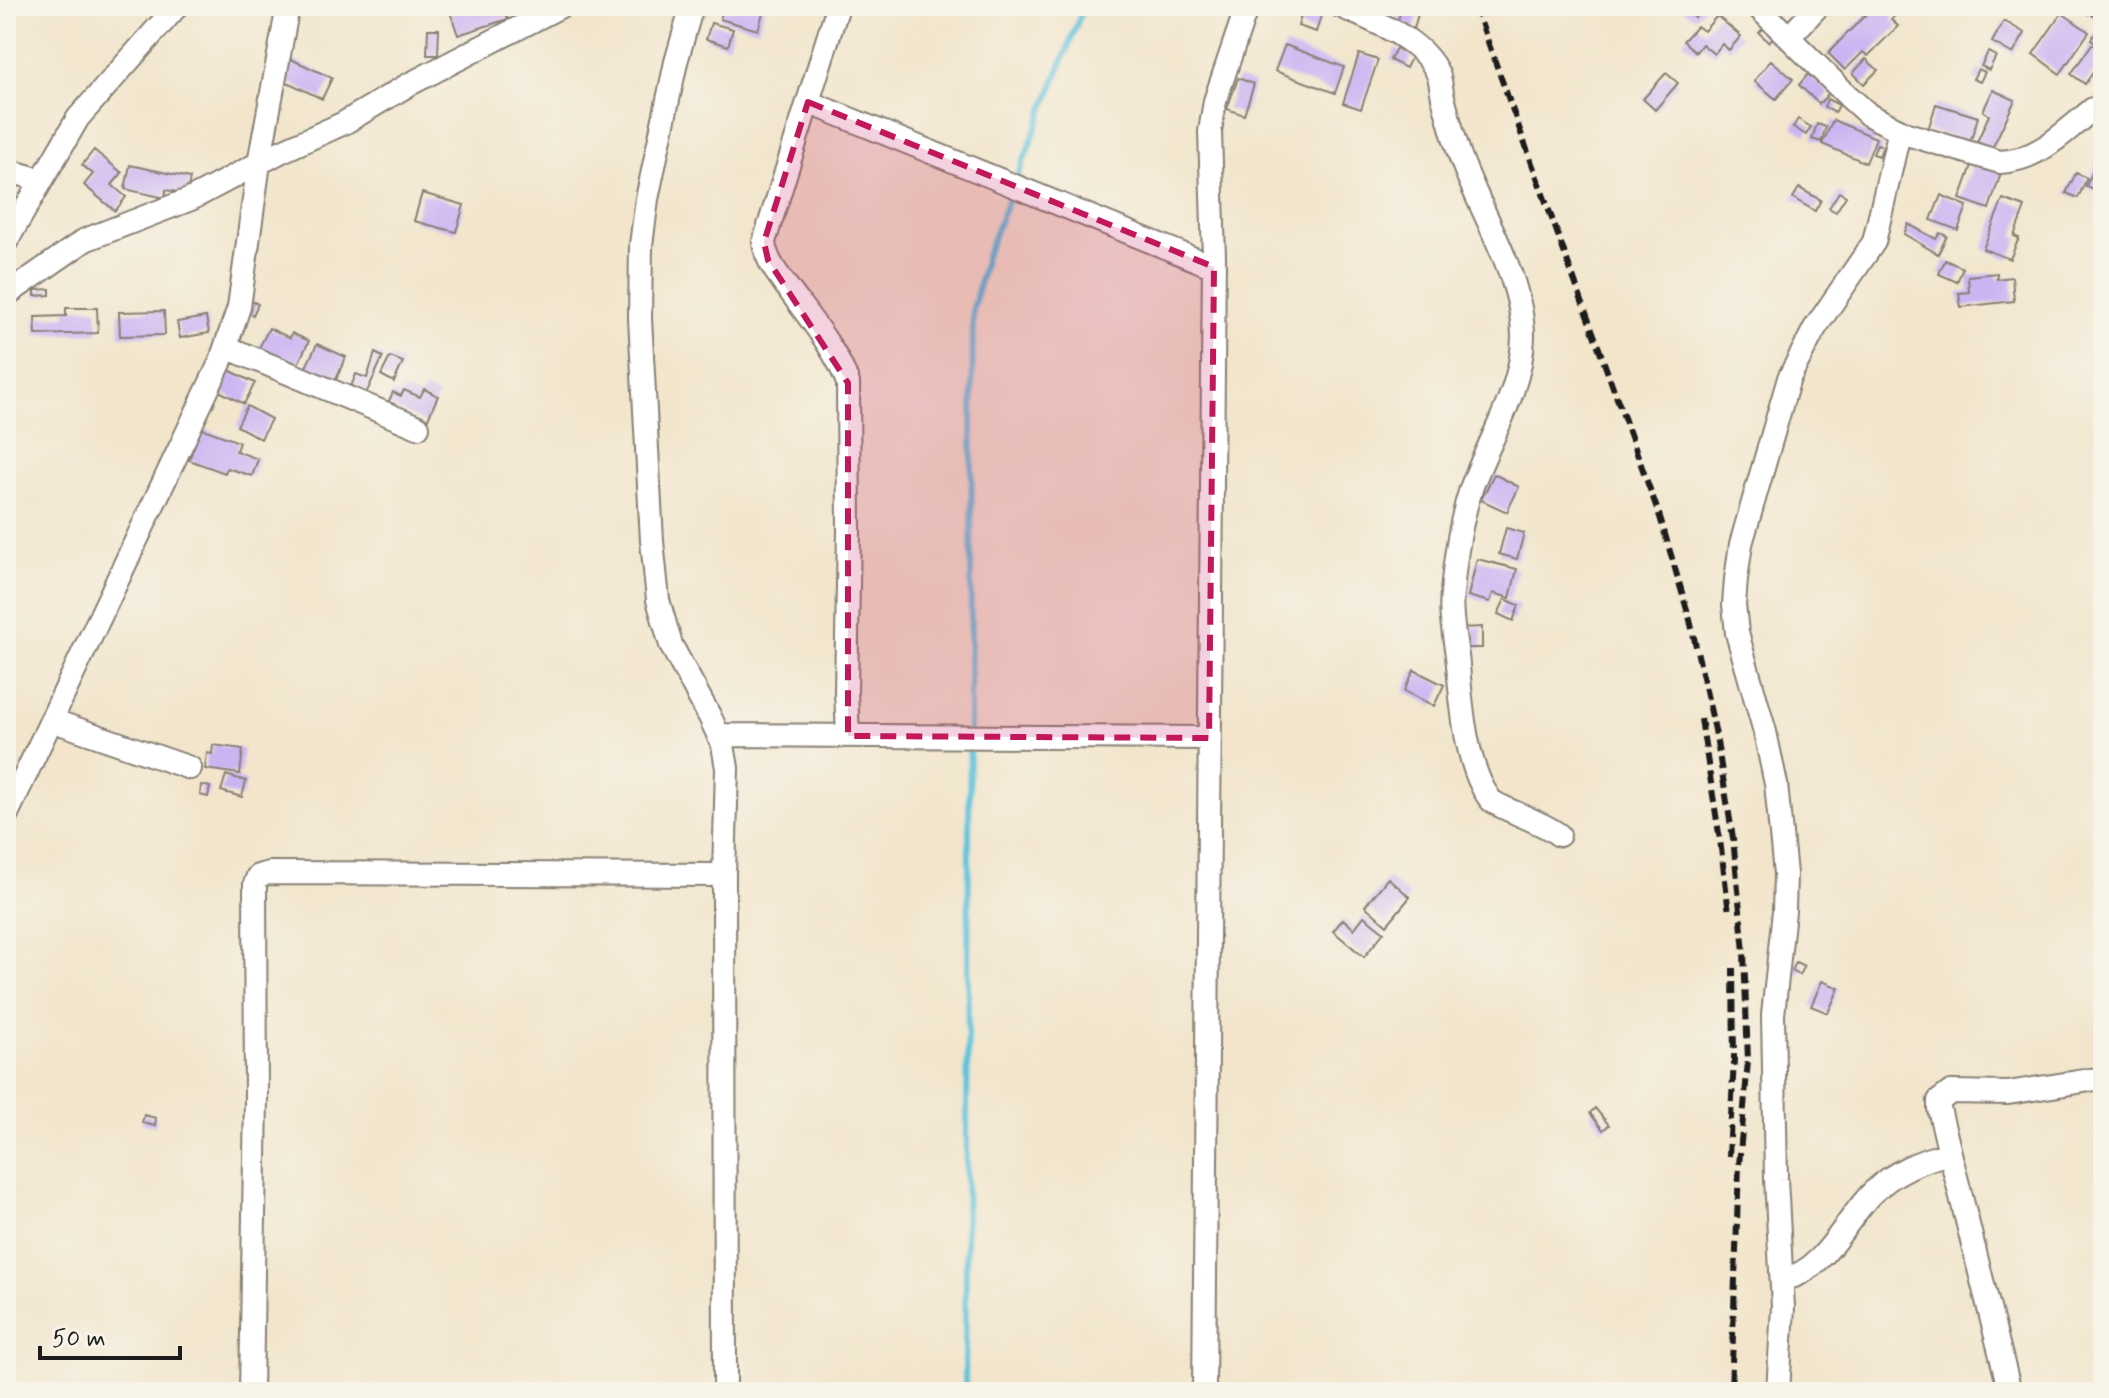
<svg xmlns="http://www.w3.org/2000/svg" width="2109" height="1398" font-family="Mynerve,sans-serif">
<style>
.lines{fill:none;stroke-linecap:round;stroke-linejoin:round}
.stream{stroke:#5dc2db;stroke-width:6}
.building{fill:#ccb4f3}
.street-casing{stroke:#878074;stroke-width:26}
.street{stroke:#fff;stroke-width:22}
.rail{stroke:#1c1c1c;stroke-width:6;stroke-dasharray:12 6;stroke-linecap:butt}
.marked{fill:#c2185b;fill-opacity:0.2;stroke:#c2185b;stroke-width:6;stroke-dasharray:16 10;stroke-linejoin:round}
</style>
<rect width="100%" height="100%" fill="#f7f3e8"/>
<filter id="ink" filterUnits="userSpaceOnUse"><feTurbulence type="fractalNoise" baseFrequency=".0125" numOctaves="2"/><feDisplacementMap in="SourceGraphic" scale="16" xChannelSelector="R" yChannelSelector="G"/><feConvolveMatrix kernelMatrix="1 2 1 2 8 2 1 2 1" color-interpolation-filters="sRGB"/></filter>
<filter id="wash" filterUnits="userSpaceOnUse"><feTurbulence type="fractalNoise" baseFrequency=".006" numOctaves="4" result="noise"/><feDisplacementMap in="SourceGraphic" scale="32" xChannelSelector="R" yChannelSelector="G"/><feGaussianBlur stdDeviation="1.8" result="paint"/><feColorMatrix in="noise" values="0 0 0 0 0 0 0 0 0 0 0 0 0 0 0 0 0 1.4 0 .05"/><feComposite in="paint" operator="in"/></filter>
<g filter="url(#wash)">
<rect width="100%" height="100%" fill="#f2e5cc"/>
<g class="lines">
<path class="stream" d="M 1016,180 L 1084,6
M 965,1392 L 973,309 L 986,256 L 1012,190"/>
</g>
<g id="blocks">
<path class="building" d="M 448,6 L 503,6 L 508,19 L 458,35 Z
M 724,6 L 765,6 L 758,30 L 720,19 Z
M 1304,6 L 1323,9 L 1316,32 L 1298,26 Z
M 1365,6 L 1389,6 L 1385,15 Z
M 1402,6 L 1420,6 L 1414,29 L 1397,24 Z
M 1679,6 L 1705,6 L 1695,18 Z
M 1874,6 L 1885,6 L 1895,16 L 1891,19 L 1898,26 L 1868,56 L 1863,52 L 1845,70 L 1828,53 Z
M 2078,6 L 2094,6 L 2088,14 Z
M 2098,6 L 2103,6 L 2103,24 L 2091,14 Z
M 2062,13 L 2089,32 L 2060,74 L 2033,54 Z
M 1717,16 L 1741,36 L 1729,50 L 1722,44 L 1714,54 L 1702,44 L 1696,52 L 1683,41 L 1697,26 L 1704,31 Z
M 2004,21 L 2025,33 L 2013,54 L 1992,42 Z
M 711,23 L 733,29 L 728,46 L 706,39 Z
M 1767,24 L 1777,33 L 1769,42 L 1759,33 Z
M 428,29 L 439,29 L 438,55 L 427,55 Z
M 2099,29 L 2103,32 L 2103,41 L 2100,46 L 2091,39 Z
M 2092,44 L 2103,52 L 2103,58 L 2085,84 L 2071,74 Z
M 1285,45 L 1344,67 L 1335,93 L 1275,71 Z
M 1396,48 L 1412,56 L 1406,68 L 1390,60 Z
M 1988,52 L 1996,56 L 1989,70 L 1981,66 Z
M 1359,54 L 1378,60 L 1361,109 L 1343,103 Z
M 291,59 L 332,78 L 322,99 L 281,79 Z
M 1866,59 L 1878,70 L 1864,84 L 1853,73 Z
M 1771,60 L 1793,79 L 1776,99 L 1754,81 Z
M 1978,69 L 1985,72 L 1980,82 L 1973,79 Z
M 1666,73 L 1678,83 L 1655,110 L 1643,99 Z
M 1808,74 L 1829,93 L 1819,104 L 1799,85 Z
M 1238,78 L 1254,84 L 1244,115 L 1227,109 Z
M 1993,90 L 2015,100 L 1992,149 L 1977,142 L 1989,115 L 1983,111 Z
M 1827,99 L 1839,105 L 1835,113 L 1824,107 Z
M 1936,104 L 1978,117 L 1970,143 L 1928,130 Z
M 1798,119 L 1811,127 L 1806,135 L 1793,127 Z
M 1833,120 L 1876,138 L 1866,163 L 1822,144 Z
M 1817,124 L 1826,127 L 1821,142 L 1812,139 Z
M 1877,144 L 1883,146 L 1879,156 L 1873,154 Z
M 94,150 L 122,173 L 112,185 L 126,197 L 115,211 L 84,185 L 93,174 L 82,165 Z
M 2099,158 L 2103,159 L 2103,194 L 2086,186 Z
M 1974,160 L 2002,170 L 1989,209 L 1960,199 Z
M 130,165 L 190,178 L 187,194 L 166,190 L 165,198 L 125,189 Z
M 2076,173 L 2087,178 L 2078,198 L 2066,193 Z
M 1799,188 L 1821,200 L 1815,211 L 1793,198 Z
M 1839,192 L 1846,196 L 1836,212 L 1829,208 Z
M 422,193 L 464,205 L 456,232 L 414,221 Z
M 1941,195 L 1967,206 L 1958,230 L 1931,220 Z
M 2003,199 L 2025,207 L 2014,236 L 2019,238 L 2010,259 L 1983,249 Z
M 1908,224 L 1936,239 L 1940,233 L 1947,236 L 1938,254 L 1904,234 Z
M 1945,260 L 1963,268 L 1957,282 L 1939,274 Z
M 1997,273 L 1997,279 L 2012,277 L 2014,301 L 1961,307 L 1959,293 L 1969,292 L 1968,276 Z
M 50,289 L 50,295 L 35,296 L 35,290 Z
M 247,299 L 258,304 L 253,315 L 242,309 Z
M 66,308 L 97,308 L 98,333 L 36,335 L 35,317 L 66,316 Z
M 164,311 L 165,335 L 120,336 L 119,312 Z
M 206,317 L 209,333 L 180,338 L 177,322 Z
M 269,328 L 290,338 L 292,333 L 309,341 L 296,368 L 258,350 Z
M 317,344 L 346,357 L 335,382 L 305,369 Z
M 375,353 L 383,357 L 365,396 L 350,389 L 356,374 L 367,378 Z
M 390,357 L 403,362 L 394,382 L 381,375 Z
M 229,370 L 255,383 L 244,404 L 219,391 Z
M 424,389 L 438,396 L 426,423 L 387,405 L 393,392 L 401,396 L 404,390 L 420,397 Z
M 247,406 L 271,419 L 261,439 L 237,426 Z
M 201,428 L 239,442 L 236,451 L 258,459 L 252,476 L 227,468 L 225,473 L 189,460 Z
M 1494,474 L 1519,487 L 1507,512 L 1481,500 Z
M 1506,528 L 1524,533 L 1517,559 L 1499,554 Z
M 1477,559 L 1517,569 L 1510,598 L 1493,593 L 1490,602 L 1468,596 Z
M 1505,599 L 1519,605 L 1513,621 L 1498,614 Z
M 1482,627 L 1482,648 L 1460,648 L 1460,628 Z
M 1414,670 L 1444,685 L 1434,706 L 1404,691 Z
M 213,745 L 243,749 L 240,774 L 205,769 L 207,753 L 212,754 Z
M 226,775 L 246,781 L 242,797 L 221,791 Z
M 201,785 L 210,787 L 208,797 L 200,795 Z
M 1388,878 L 1410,897 L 1387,925 L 1365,906 Z
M 1364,916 L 1384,932 L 1364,957 L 1333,931 L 1343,919 L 1354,929 Z
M 1796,962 L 1804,966 L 1799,975 L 1792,971 Z
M 1822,981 L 1839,988 L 1828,1013 L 1811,1006 Z
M 1595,1108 L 1609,1125 L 1603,1130 L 1590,1113 Z
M 144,1115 L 156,1118 L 155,1126 L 142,1123 Z"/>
</g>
</g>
<g filter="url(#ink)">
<use href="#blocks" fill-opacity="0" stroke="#878074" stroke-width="2"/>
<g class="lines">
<defs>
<path id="street" d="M 692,6 L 676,62 L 647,199 L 641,245 L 640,318 L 652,541 L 658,600 L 671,645 L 710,717 L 723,745 L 727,768 L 724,875 L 725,1392
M 838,6 L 764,242 C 766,261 779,276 790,291 C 811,320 836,350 848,383 L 849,531 L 846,691 L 848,736
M 1340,6 C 1373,21 1422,38 1438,74 C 1441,81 1441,90 1443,97 C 1449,119 1454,140 1462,161 C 1482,215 1523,278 1523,337 C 1522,389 1490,438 1472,486 C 1461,518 1455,558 1452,593 C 1449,617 1456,641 1458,665 C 1461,702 1466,768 1490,799 C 1497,808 1542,821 1559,835
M 1757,6 L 1849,97 L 1869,115 L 1907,134 L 2000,162 C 2039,160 2064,132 2093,109 L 2103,105
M 1789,37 L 1818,6
M 808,102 L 1214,267
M 6,170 L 41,180
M 6,242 L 78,118 L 177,6
M 6,295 L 85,240 L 191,199 L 280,152 L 344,123 L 408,85 L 561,6
M 226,347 L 418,427
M 51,720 L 190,768
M 718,735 L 1209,738
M 6,816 L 220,363 L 239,307 L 259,163 L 288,6
M 1783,1279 C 1824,1273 1845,1220 1872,1193 C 1895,1171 1919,1161 1950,1153
M 251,1392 L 256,1098 L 255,884 L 258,876 L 269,873 L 724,875
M 1204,1392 L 1214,257 L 1210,132 L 1215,101 L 1247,6
M 1778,1392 L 1783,1307 L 1776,1179 L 1773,1015 L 1784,911 L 1785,874 L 1776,784 L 1765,732 L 1737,633 L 1734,605 L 1736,579 L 1741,544 L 1789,378 L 1815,328 L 1874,242 L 1897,142 L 1903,132
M 2010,1392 L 1939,1109 L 1939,1101 L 1951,1092 L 2008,1093 L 2103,1078"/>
</defs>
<use href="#street" class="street-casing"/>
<use href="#street" class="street"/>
<path class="rail" d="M 1475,6 L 1660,517 L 1690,620 L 1715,730 L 1733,838 L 1744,952 L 1748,1061 L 1739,1165 L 1731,1392
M 1701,719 L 1720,840 L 1729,913
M 1729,1156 L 1734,1059 L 1733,968"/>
</g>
</g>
<path class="marked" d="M 808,102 L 1214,267 L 1209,738 L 848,736 L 848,383 L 768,260 L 764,242 Z"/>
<rect width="2109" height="1398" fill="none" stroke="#f7f3e8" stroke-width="32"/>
<path d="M40 1346v12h140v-12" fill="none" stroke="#1c1c1c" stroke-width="4"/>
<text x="52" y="1346" font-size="24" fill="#1c1c1c" stroke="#f7f3e8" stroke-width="6" paint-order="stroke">50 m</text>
</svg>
